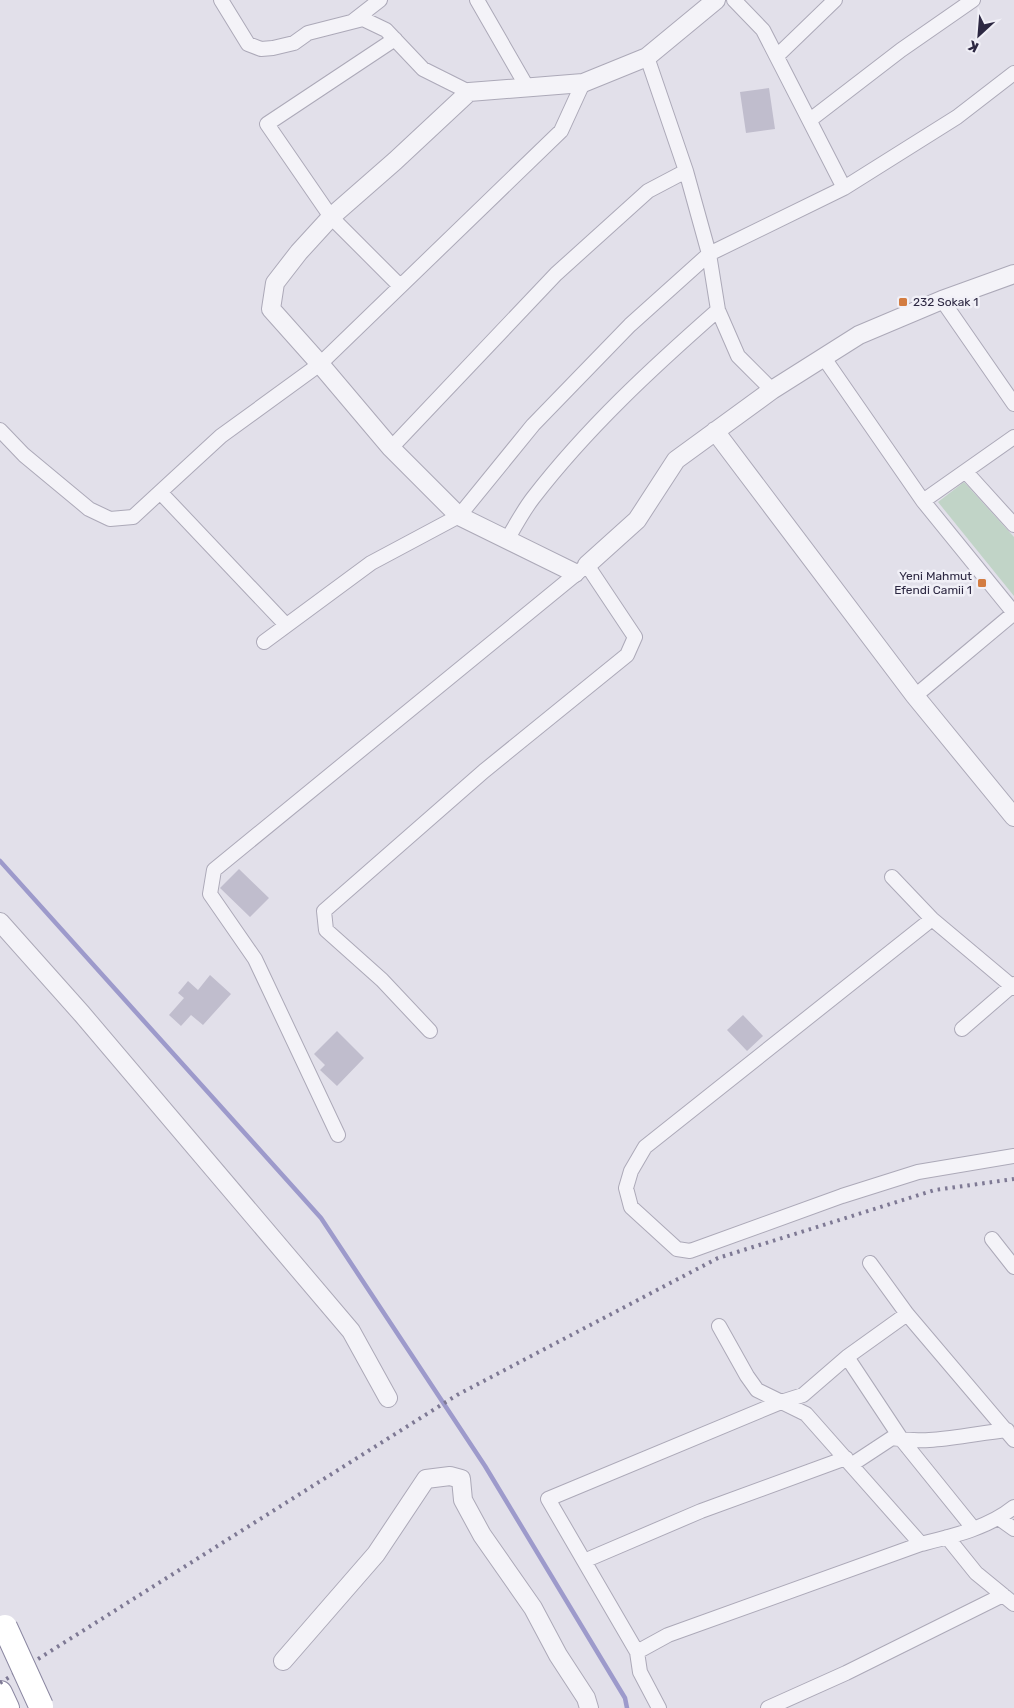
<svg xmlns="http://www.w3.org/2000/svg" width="1014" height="1708" font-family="Rubik,sans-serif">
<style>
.green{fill:#c1d4c7}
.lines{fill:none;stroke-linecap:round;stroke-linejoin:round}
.stream{stroke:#9d9acb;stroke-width:4.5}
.building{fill:#c0bdcd}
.minor-casing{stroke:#aca9b8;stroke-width:16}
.tertiary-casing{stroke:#aca9b8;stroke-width:20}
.trunk-casing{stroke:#8b87a1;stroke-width:26}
.minor{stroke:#f4f3f8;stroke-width:14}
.tertiary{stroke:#f4f3f8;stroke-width:18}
.trunk{stroke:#fff;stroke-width:24}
.rail{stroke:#7e7994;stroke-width:4;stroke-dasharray:2.5 5;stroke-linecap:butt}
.trunk-bridge-casing{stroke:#8b87a1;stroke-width:26;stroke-linecap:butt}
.trunk-bridge{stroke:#fff;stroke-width:24}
.poi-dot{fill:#d37c41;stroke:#f1f0f7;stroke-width:2}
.labels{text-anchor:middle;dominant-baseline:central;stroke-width:5;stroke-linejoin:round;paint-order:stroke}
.poi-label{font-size:12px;fill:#2d2842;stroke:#f1f0f7;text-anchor:start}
</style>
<rect width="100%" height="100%" fill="#e2e0ea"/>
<path class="green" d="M 964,482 L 1014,537 L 1014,596 L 938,502 Z"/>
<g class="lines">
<path class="stream" d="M 0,861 L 321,1218 L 485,1466 L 625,1698 L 627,1708"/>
</g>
<path class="building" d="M 769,88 L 775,129 L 746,133 L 740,92 Z
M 239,869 L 269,898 L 250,917 L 220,888 Z
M 210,975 L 231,994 L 203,1025 L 191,1015 L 181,1026 L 169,1015 L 184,998 L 178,993 L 188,981 L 198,990 Z
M 743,1015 L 763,1036 L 747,1051 L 727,1030 Z
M 337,1031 L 364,1058 L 337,1086 L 320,1070 L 325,1065 L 314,1054 Z"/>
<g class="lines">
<defs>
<path id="minor" d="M 221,0 L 248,44 L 261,49 L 273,48 L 294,43 L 308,33 L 363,19 L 386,30 L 423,69 L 469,92
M 477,0 L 527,87
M 734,0 L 763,30 L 844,188
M 353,21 L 380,0
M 395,39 L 267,124 L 331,217 L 399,285
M 777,56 L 835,0
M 647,57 L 686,171 L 709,254 L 718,310 L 738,356 L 772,390
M 810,120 L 901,50 L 973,0
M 942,300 L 1014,404
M 824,358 L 923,501 L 1014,613
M 0,430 L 24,455 L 89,509 L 110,519 L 133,517 L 221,436 L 320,364 L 561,131 L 583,83
M 391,448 L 556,274 L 648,191 L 686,171
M 966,472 L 1014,525
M 160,492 L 286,625
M 923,501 L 1014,437
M 507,540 C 515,526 523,511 533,498 C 587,428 652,368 718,310
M 264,642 L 371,563 L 459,516 L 533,425 L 630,325 L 709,254 L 844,188 L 957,117 L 1014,73
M 915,696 L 1014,613
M 892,877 L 932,919 L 1014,988
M 932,919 L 645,1147 L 631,1171 L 626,1188 L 631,1207 L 677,1249 L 690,1251 L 842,1196 L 918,1172 L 1014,1156
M 962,1029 L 1014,984
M 338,1135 L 255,959 L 210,894 L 214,870 L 587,565 L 635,637 L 627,655 L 484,771 L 324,911 L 326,930 L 382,980 L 430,1031
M 992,1239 L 1014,1267
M 870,1263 L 907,1314 L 1014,1440
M 719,1326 L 747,1376 L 757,1390 L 806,1414 L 921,1544
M 847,1357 L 902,1440 L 973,1528
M 851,1465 L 892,1438 C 929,1445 969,1434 1007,1430
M 1000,1519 L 1014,1529
M 947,1537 L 976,1573 L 1014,1604
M 584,1561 L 701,1511 L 846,1458
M 637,1652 L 668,1635 L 921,1544 C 953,1536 988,1528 1014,1507
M 659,1708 L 640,1672 L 637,1652 L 548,1499 L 781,1402 L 803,1395 L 847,1357 L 907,1314
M 768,1708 L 846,1673 L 1003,1595"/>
<path id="tertiary" d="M 715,431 L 915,696 L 1014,817
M 587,565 L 637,520 L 676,460 L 772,390 L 859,335 L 942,300 L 1014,274
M 575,573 L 459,516 L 391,448 L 320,364 L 271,309 L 275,283 L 299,252 L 331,217 L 395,161 L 469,92 L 583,83 L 647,57 L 716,0
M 0,922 L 82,1014 L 351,1331 L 388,1398
M 283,1661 L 376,1554 L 426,1479 L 450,1476 L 461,1479 L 463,1500 L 482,1535 L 533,1608 L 558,1655 L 586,1698 L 589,1708"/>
<path id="trunk" d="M 0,1693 L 7,1708"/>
</defs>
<use href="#minor" class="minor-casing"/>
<use href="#tertiary" class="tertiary-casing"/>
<use href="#trunk" class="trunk-casing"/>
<use href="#minor" class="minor"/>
<use href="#tertiary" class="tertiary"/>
<use href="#trunk" class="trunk"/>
<path class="rail" d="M 0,1683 L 457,1395 L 718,1258 L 935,1190 L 1014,1179"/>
<defs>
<path id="trunk-bridge" d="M 5,1627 L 41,1706"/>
</defs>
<use href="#trunk-bridge" class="trunk-bridge-casing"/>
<use href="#trunk-bridge" class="trunk-bridge"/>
</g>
<g class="poi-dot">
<rect x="898" y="297" width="10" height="10" rx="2.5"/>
<rect x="977" y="578" width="10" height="10" rx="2.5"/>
</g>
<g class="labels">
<g class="poi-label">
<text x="913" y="302">232 Sokak 1</text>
<text x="972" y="576" text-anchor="end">Yeni Mahmut<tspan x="972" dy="14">Efendi Camii 1</tspan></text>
</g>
</g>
<g transform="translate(979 35) rotate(206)" stroke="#f1f0f7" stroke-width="4" paint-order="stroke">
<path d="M0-4L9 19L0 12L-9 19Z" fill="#2d2842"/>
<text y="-8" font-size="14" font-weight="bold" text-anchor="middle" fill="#2d2842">K</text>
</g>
</svg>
